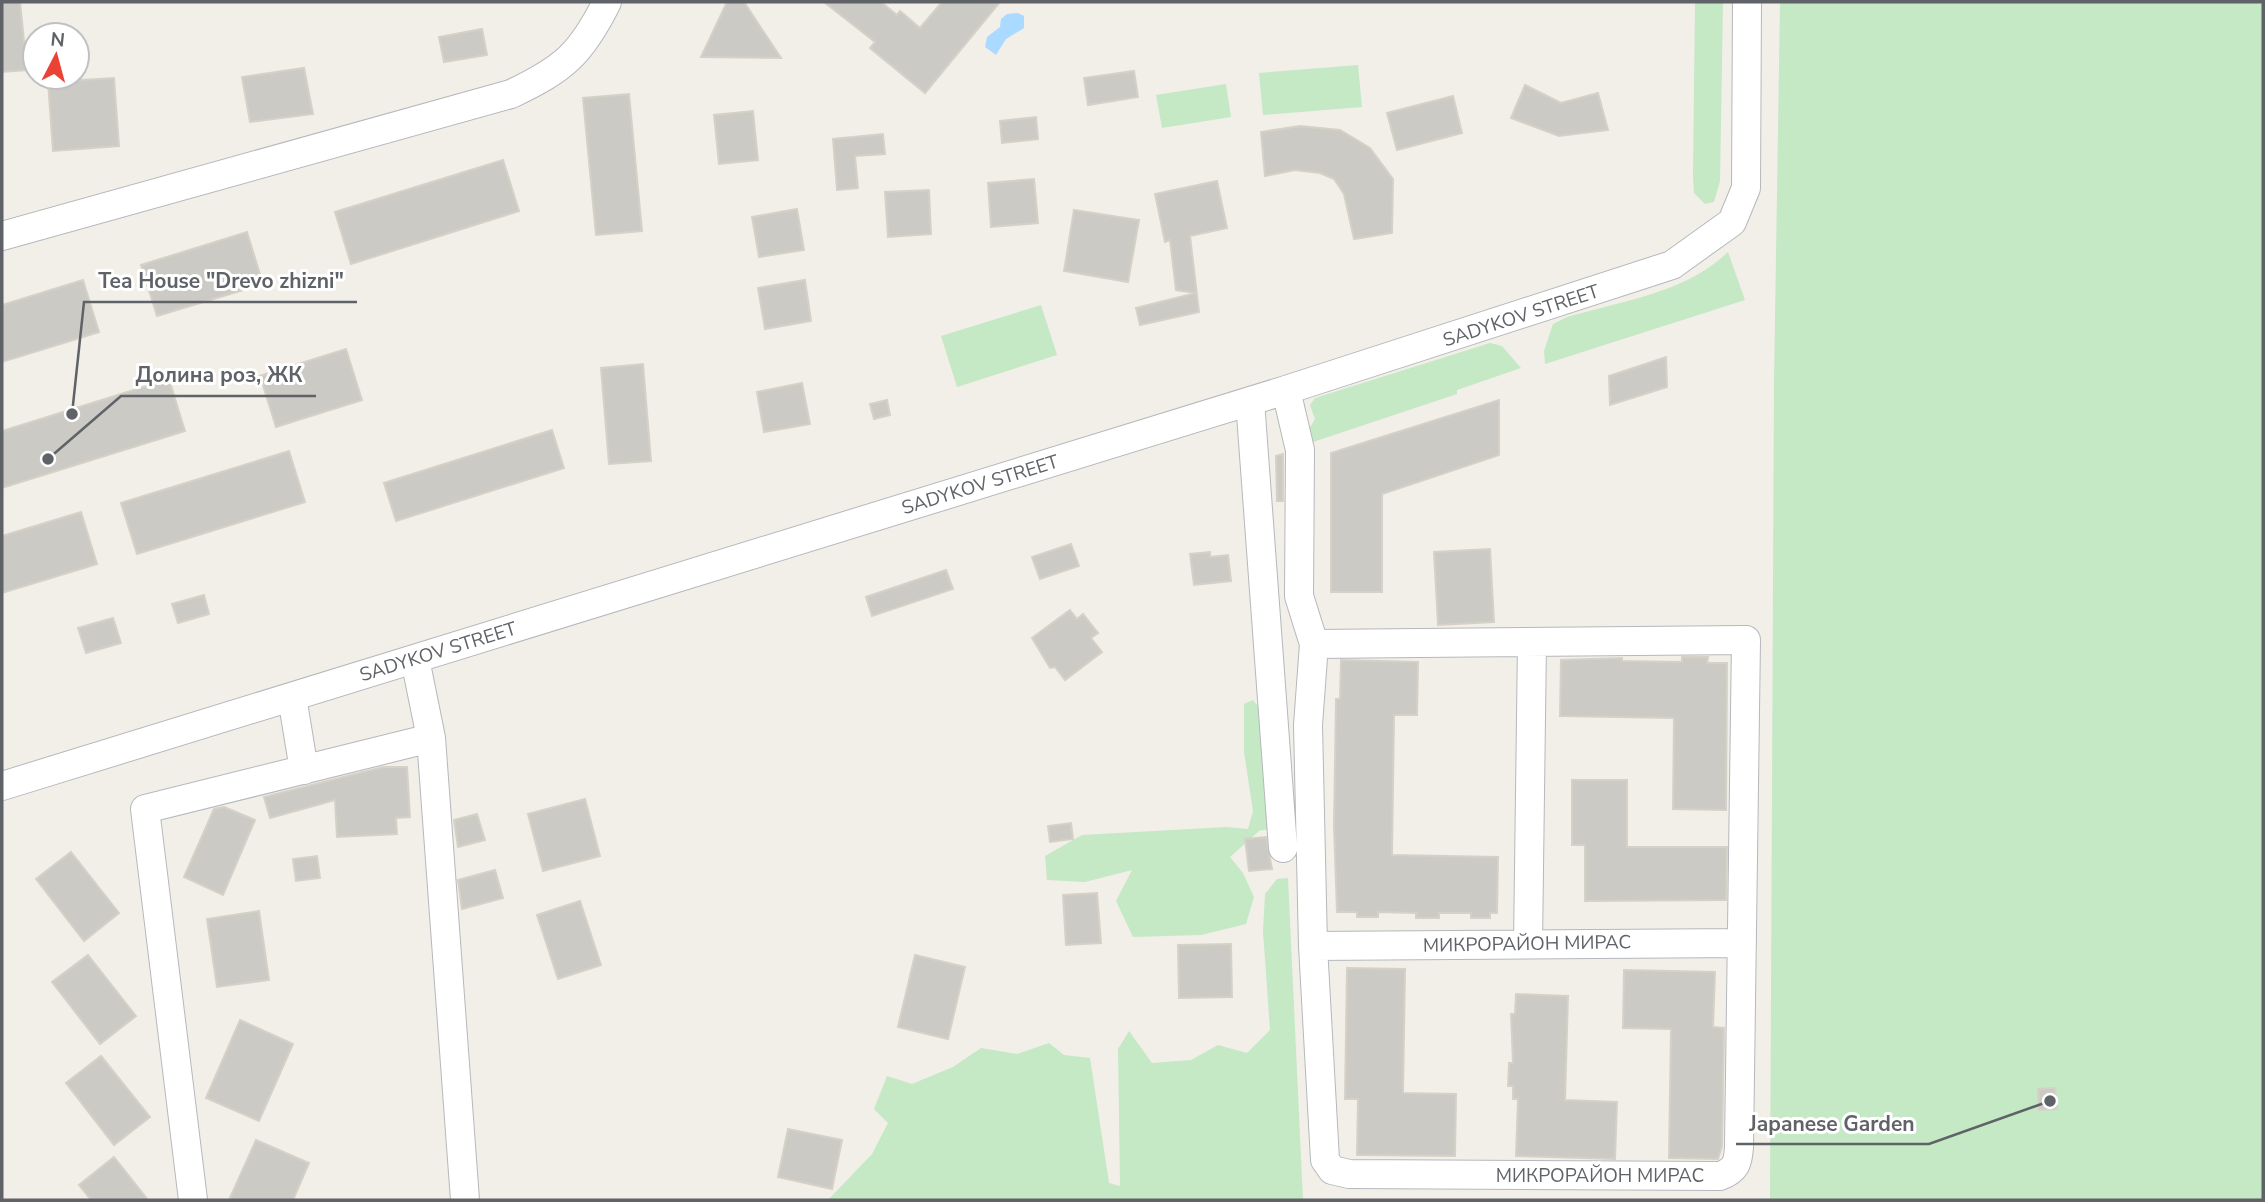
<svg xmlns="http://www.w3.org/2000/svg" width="2265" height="1202" font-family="'Nunito Sans',sans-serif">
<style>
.green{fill:#c5e8c5}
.water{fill:#aadaff}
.building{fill:#cccac5;stroke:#d6d1c6;stroke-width:2}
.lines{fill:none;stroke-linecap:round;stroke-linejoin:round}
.minor-casing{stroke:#b5b8bc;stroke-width:30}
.minor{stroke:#fff;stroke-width:28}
.labels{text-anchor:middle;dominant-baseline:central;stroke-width:6;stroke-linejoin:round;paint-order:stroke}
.street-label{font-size:19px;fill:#5f6368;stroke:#fff}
.leader{fill:none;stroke:#5f6368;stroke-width:2.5}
.callout-dot{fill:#5f6368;stroke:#fff;stroke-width:2.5}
.callout-label{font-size:21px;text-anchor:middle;font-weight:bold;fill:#5f6368;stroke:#fff;stroke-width:6;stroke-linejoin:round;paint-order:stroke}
</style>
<rect width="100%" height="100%" fill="#f1efe8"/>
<path class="green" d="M 1695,2 L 1723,2 L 1720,181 L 1714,202 L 1705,204 L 1694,193 L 1693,175 Z
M 1780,2 L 2263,2 L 2263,1200 L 1770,1200 L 1774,383 Z
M 1358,65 L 1362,107 L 1263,115 L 1259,73 Z
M 1226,84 L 1231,117 L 1162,128 L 1156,95 Z
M 1728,252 L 1745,300 L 1545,364 L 1544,351 L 1553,324 L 1567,317 C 1622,301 1686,293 1728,252 Z
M 1041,305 L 1057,355 L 957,387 L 941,336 Z
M 1490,343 L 1502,346 L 1521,368 L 1457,390 L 1457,394 L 1310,443 L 1308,431 L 1315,419 L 1310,405 L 1315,398 Z
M 1253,700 L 1261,710 L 1273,828 L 1259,831 L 1230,857 L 1243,873 L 1254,897 L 1246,924 L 1201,935 L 1133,937 L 1116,901 L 1132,870 L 1085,882 L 1047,880 L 1045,856 L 1082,835 L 1226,827 L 1248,829 L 1253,811 L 1244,752 L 1244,704 Z
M 1288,878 L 1303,1200 L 828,1200 L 872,1154 L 888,1123 L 874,1109 L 887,1076 L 912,1084 L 953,1067 L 981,1048 L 1017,1054 L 1049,1043 L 1064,1055 L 1090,1058 L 1109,1183 L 1120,1186 L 1118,1049 L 1129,1031 L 1152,1063 L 1191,1060 L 1218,1045 L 1247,1053 L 1270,1030 L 1263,931 L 1265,894 L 1277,879 Z"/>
<path class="water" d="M 1018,13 L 1024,16 L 1024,28 L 1006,39 L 996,55 L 985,47 L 987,37 L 1000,27 L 1001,19 L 1007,14 Z"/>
<path class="building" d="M 2,2 L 20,2 L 27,70 L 2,72 Z
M 727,2 L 744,2 L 781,58 L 701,57 Z
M 824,2 L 881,2 L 897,15 L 900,11 L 920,28 L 942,2 L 1000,2 L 925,93 L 870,48 L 875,42 Z
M 482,29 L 487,55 L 444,62 L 439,37 Z
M 304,68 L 313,114 L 250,122 L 242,77 Z
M 1134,71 L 1138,97 L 1088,105 L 1084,78 Z
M 114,78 L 119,146 L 53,151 L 48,82 Z
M 1525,85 L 1561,103 L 1598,93 L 1608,130 L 1559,136 L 1511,118 Z
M 629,94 L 642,231 L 596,235 L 583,98 Z
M 1453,96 L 1462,133 L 1397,150 L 1387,113 Z
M 753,111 L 758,160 L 719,164 L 714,115 Z
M 1036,117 L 1038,139 L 1002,143 L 1000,121 Z
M 1300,126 L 1340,130 L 1370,148 L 1393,179 L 1392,233 L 1354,239 L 1344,194 L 1334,179 L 1320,173 L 1295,170 L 1265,176 L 1261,132 Z
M 883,134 L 885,154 L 855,156 L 858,188 L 837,190 L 833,139 Z
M 503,160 L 519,211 L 351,264 L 335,212 Z
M 1034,179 L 1038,223 L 991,227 L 988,183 Z
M 1217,181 L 1227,228 L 1190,236 L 1199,312 L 1140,325 L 1136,308 L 1196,293 L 1176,290 L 1170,240 L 1165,242 L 1155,194 Z
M 929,190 L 931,234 L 888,237 L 885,192 Z
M 797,209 L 804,250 L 759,257 L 752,217 Z
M 1074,210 L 1139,220 L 1128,282 L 1064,271 Z
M 247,232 L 263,284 L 157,316 L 141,265 Z
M 83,280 L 99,332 L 2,362 L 2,305 Z
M 805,280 L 811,321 L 765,329 L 758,288 Z
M 346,349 L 362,400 L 276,427 L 260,376 Z
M 1666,357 L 1667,387 L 1610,405 L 1609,376 Z
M 643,364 L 651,461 L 609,464 L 601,368 Z
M 169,379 L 185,431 L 2,488 L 2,431 Z
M 802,383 L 810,424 L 764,432 L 757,392 Z
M 887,400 L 890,415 L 874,419 L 870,404 Z
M 1499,400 L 1499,455 L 1382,494 L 1382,592 L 1331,592 L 1331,453 Z
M 552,430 L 564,468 L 396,521 L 384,483 Z
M 289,451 L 305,502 L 137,554 L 121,503 Z
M 1283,454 L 1283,501 L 1277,501 L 1276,456 Z
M 81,512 L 97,564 L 2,593 L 2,536 Z
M 1071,544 L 1079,566 L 1040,579 L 1032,557 Z
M 1490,549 L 1494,622 L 1438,625 L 1434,552 Z
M 1210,552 L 1210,557 L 1228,555 L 1231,581 L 1194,585 L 1190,554 Z
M 946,570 L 953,589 L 872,616 L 866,597 Z
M 204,595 L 209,614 L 178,623 L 172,604 Z
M 1070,610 L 1077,619 L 1083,614 L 1098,633 L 1091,638 L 1102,652 L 1065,680 L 1055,667 L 1050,668 L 1032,638 Z
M 113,618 L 121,643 L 86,653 L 78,628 Z
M 1682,657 L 1708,657 L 1707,663 L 1727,663 L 1726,810 L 1673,809 L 1674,718 L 1560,716 L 1561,660 L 1622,658 L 1622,661 L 1682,662 Z
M 1341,660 L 1418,662 L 1417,715 L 1394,715 L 1392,855 L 1498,857 L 1497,913 L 1490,913 L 1490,918 L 1471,918 L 1471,913 L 1439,913 L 1439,918 L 1416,918 L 1416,913 L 1378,912 L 1378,917 L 1357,917 L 1357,912 L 1337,912 L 1334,826 L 1336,699 L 1340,699 Z
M 383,767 L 407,767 L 410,817 L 396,818 L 397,834 L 337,837 L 335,800 L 270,818 L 264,797 Z
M 1572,780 L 1627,780 L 1627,847 L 1727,847 L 1726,900 L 1585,901 L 1585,845 L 1572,845 Z
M 585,799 L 600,856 L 543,871 L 528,814 Z
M 224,807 L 255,820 L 223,895 L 184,877 L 214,809 Z
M 477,814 L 485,840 L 458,847 L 454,820 Z
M 1071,823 L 1073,839 L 1050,842 L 1048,826 Z
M 1266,837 L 1272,869 L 1249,871 L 1245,839 Z
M 71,852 L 119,913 L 84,941 L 36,879 Z
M 317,856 L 320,878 L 296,881 L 293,859 Z
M 495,870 L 503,898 L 462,909 L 458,880 Z
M 1097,893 L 1101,943 L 1066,945 L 1063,895 Z
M 580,901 L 601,965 L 558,979 L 537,915 Z
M 259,911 L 269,980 L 217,987 L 207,919 Z
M 1231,944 L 1232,997 L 1179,998 L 1178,945 Z
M 88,955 L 136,1016 L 100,1044 L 52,982 Z
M 915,955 L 965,967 L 948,1039 L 898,1027 Z
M 1347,968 L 1405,969 L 1403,1093 L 1456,1094 L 1455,1156 L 1357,1155 L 1358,1099 L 1345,1099 Z
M 1624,970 L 1715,972 L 1713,1027 L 1724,1028 L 1722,1146 L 1718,1159 L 1669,1158 L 1671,1029 L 1623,1028 Z
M 1516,994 L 1568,996 L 1565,1100 L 1617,1102 L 1615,1159 L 1516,1156 L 1518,1099 L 1513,1099 L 1513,1086 L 1508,1086 L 1509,1063 L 1513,1063 L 1511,1014 L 1515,1014 Z
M 240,1020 L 293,1044 L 259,1121 L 206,1098 Z
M 101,1056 L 150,1117 L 114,1145 L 66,1083 Z
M 2055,1088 L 2057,1109 L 2039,1110 L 2038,1089 Z
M 788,1129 L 842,1140 L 832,1189 L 778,1177 Z
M 256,1140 L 309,1163 L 293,1200 L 229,1200 Z
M 114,1157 L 148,1200 L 91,1200 L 79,1185 Z"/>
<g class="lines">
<defs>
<path id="minor" d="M 2,236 L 511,94 C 564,69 581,54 607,2
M 1286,390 L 1300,450 L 1299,596 L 1314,644 L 1308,725 L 1313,946 L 1325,1160 L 1332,1170 L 1349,1174 L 1720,1176 C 1736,1170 1738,1163 1739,1147 L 1746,640 L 1314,644
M 1250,401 L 1283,848
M 292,697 L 304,770
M 431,738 L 465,1200
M 2,786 L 1286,390 L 1672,265 L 1732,222 L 1746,188 L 1747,2
M 1528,944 L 1532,642
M 1313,946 L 1742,943
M 193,1200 L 145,809 L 431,738 L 415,659"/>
</defs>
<use href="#minor" class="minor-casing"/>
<use href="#minor" class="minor"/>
</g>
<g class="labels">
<g class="street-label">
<text transform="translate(1521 316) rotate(-18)">SADYKOV STREET</text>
<text transform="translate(980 485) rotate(-17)">SADYKOV STREET</text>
<text transform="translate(438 652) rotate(-17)">SADYKOV STREET</text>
<text transform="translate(1527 944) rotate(-1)">МИКРОРАЙОН МИРАС</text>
<text x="1600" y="1176">МИКРОРАЙОН МИРАС</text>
</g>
</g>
<path class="leader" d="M72 414L84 302H357M48 459L121 396H316M2050 1101L1929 1144H1736"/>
<g class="callout-dot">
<circle cx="72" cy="414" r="7"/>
<circle cx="48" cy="459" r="7"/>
<circle cx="2050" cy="1101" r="7"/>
</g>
<g class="callout-label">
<text x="221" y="288">Tea House "Drevo zhizni"</text>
<text x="219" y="382">Долина роз, ЖК</text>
<text x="1832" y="1131">Japanese Garden</text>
</g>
<rect width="2265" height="1202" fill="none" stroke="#5f6368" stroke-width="7"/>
<g transform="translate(56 56) rotate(6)"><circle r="33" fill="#ffffff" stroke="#bfc1c3" stroke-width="2"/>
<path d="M0-5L12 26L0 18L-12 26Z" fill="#ea4335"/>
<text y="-10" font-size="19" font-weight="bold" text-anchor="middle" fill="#5f6368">N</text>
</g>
</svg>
